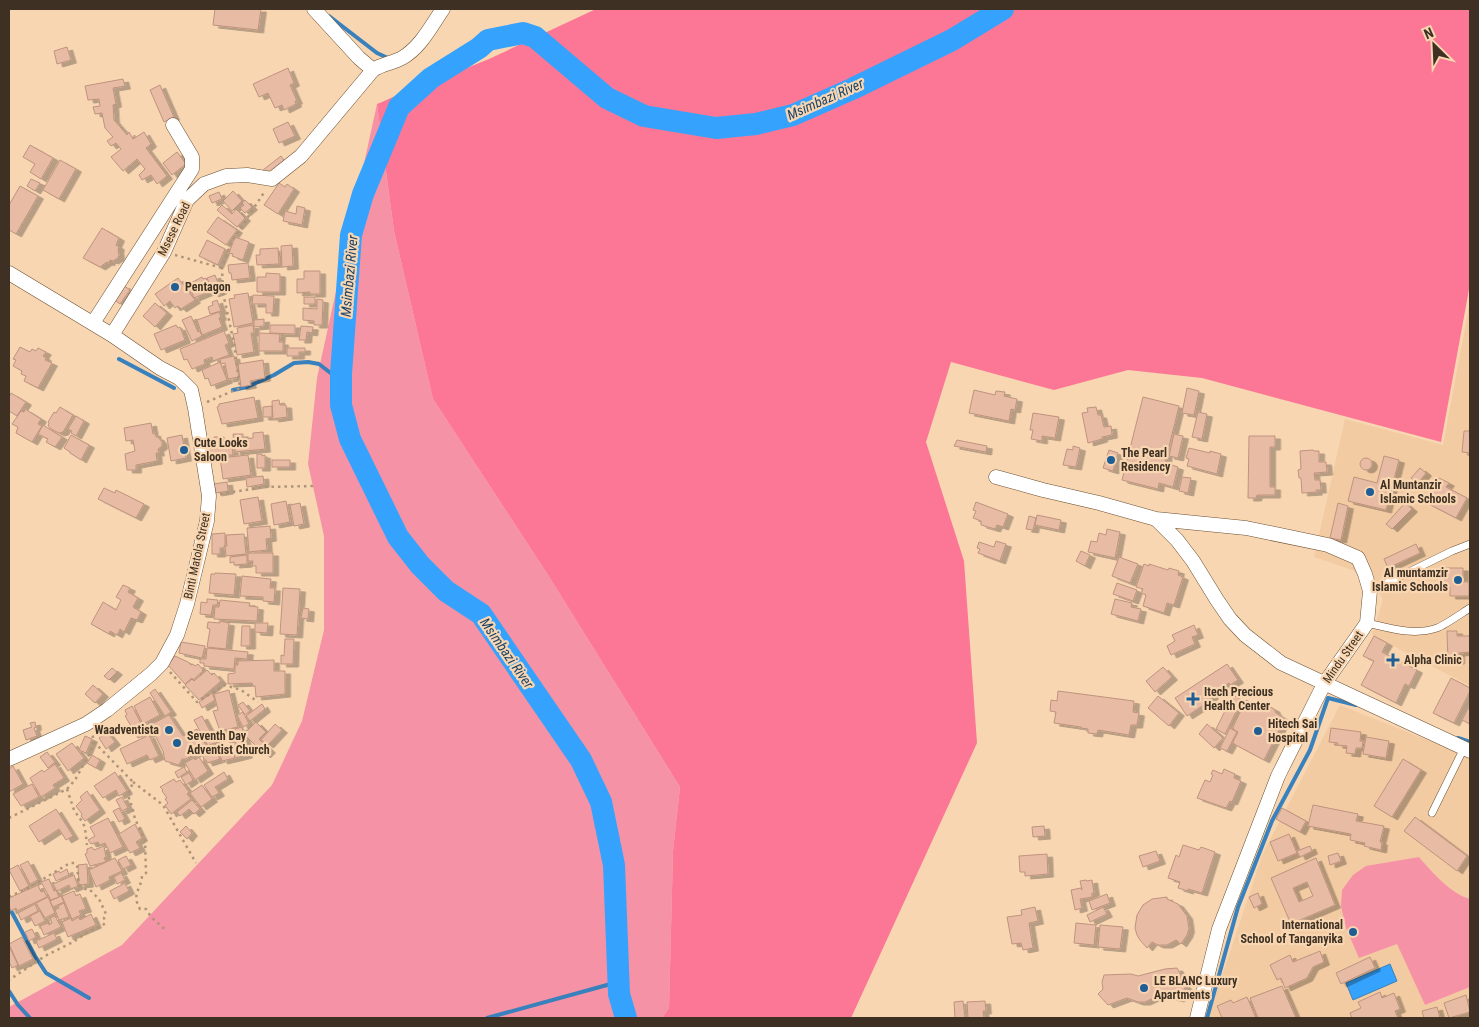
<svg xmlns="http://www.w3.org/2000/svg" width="1479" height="1027" font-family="'Roboto Condensed',sans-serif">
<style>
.built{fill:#f3cba2}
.green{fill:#f692a6}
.forest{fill:#fc7795}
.water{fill:#35a3fd;stroke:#3881bc}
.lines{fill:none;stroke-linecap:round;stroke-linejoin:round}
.stream{stroke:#3881bc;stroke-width:4}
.river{stroke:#35a3fd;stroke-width:22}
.building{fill:#e8bba4;stroke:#be937e;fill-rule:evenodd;filter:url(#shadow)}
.lane-casing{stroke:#6c4f2f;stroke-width:8}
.street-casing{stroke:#6c4f2f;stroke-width:15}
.path{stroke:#ae9479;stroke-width:2.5;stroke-dasharray:2.5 4;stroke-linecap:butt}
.lane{stroke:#fff;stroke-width:7}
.street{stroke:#fff;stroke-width:14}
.poi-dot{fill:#1e5e94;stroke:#f8d6b2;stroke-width:2}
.labels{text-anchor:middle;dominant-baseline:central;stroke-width:4.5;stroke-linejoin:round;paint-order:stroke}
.street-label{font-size:12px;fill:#3e3123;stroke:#f8d6b2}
.poi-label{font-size:12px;font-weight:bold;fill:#3e3123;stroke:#f8d6b2;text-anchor:start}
.water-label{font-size:14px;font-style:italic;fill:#1b4468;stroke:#f8d6b2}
</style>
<defs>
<filter id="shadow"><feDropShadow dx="5.5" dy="3" stdDeviation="0" flood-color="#0004"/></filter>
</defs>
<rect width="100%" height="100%" fill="#f8d6b2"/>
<path class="built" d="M 1470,301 L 1470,686 L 1372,635 L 1383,600 L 1370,576 L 1314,557 L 1345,419 L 1443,445 Z
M 1340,705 L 1470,757 L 1470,1018 L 1209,1018 L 1210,1012 L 1263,853 Z"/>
<path class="green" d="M 377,104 L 394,231 L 433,399 L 548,575 L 680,787 L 673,851 L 669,1008 L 662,1018 L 9,1018 L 9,1007 L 122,945 L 272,785 L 302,721 L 324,630 L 324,536 L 308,464 L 317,378 Z
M 1419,857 C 1432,872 1451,894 1470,899 L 1470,987 L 1425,1005 L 1397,944 L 1359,958 L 1346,928 L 1341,906 L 1342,890 L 1353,875 L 1366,866 Z"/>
<path class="forest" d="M 596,9 L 1470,9 L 1470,284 L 1441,442 L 1202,378 L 1128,370 L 1054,390 L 951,362 L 926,442 L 964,561 L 977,743 L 851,1018 L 662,1018 L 669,1008 L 673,851 L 680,787 L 548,575 L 433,399 L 394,231 L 377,104 C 392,98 406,90 422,86 L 489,59 Z"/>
<path class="water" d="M 1390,964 L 1397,981 L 1353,1000 L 1346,983 Z"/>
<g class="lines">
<path class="stream" d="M 329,16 L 377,53 L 390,59
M 119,359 L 174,388
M 233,390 L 247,387 L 274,375 L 294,363 L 308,362 L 319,364 L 337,378 L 341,374
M 1458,738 L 1470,742
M 9,907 L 35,956 L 46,973 L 89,998
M 9,991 L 18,1005 L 30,1018
M 487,1018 L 618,982
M 1207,1018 L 1238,907 L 1272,821 L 1310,750 L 1328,698 L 1356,705"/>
<path class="river" d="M 626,1018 L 619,994 L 614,865 L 601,802 L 581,760 L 481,614 L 446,591 L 420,565 L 398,537 L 350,439 L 341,405 L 341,374 L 351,235 L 363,194 L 399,107 L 431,78 L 479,48 L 488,40 L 523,33 L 535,37 L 607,98 L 644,116 L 716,128 L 756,124 L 793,115 L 852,89 L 952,40 L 1003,9"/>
</g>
<path class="building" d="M 215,9 L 261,9 L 258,30 L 213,25 Z
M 67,47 L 71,60 L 57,64 L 54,51 Z
M 288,68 L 294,83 L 290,85 L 297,101 L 295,101 L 296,104 L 284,110 L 282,105 L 275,108 L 268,93 L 259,97 L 253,84 Z
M 123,79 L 125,86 L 113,88 L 116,104 L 113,105 L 114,120 L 127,135 L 129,132 L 133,139 L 144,132 L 151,144 L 146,148 L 167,176 L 157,184 L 151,175 L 142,180 L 139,175 L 145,169 L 137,159 L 123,171 L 111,157 L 121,149 L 116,143 L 111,146 L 107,141 L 113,137 L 105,128 L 102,113 L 95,114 L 93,107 L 100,106 L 99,99 L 88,100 L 85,86 Z
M 160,85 L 174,117 L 164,122 L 150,90 Z
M 288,122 L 295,136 L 279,143 L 273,129 Z
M 30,145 L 53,158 L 41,179 L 30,172 L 35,164 L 23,157 Z
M 177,152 L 186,164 L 172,175 L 163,163 Z
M 281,156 L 286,163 L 268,176 L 263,170 Z
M 60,160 L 76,169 L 59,199 L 43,190 Z
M 31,179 L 40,183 L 35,191 L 27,186 Z
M 279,183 L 285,187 L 287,184 L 294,189 L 278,214 L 264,205 Z
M 20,186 L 38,196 L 16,234 L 9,230 L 9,205 Z
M 233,191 L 242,201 L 232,211 L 223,201 Z
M 219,192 L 222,199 L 212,203 L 209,196 Z
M 245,200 L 252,207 L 245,213 L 240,208 L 244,205 L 242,203 Z
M 222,205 L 232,214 L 236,209 L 245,218 L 237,227 L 217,210 Z
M 297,206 L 305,208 L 302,225 L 283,221 L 285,211 L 296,214 Z
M 218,217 L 237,230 L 226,245 L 207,232 Z
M 102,228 L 119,238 L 116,245 L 119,247 L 118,250 L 119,255 L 118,258 L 113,261 L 110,260 L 109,263 L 107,262 L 100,267 L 83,258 Z
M 235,237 L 249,242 L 243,260 L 232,256 L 233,254 L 229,253 Z
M 207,240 L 225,249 L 218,265 L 199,256 Z
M 292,245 L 293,266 L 282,267 L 281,246 Z
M 278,248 L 279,264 L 257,265 L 256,255 L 260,255 L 260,249 Z
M 248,263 L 250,278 L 232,280 L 231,273 L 229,273 L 228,265 Z
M 304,271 L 320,271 L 320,294 L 310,294 L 310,292 L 297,293 L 297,279 L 304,279 Z
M 266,273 L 280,274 L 280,292 L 257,292 L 257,277 L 266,277 Z
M 215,275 L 221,291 L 213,294 L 207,278 Z
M 202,277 L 203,279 L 206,278 L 211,291 L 194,298 L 189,284 Z
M 178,278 L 195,300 L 181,309 L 178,306 L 175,308 L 170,301 L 164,306 L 155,294 Z
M 123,285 L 130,290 L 120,304 L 113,299 Z
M 248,293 L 253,323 L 234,327 L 229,299 L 235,298 L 234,295 Z
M 253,295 L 274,296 L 273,313 L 266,313 L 266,304 L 252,304 Z
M 304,297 L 315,297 L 315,304 L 304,304 Z
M 317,299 L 323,300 L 322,325 L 314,325 L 314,321 L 303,320 L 303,308 L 317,309 Z
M 217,300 L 221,311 L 210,314 L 208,307 L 213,305 L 212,302 Z
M 155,303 L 167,313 L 155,327 L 143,316 Z
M 219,312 L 221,317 L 219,318 L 222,327 L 202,335 L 197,320 Z
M 191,316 L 198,332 L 200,331 L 202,336 L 192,341 L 182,320 Z
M 264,319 L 264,326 L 254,327 L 254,320 Z
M 176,325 L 178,328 L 180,327 L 185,340 L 161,350 L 154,334 Z
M 253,325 L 254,333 L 251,333 L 254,352 L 237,355 L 233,334 L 238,333 L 237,328 Z
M 270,325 L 295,325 L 295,334 L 270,333 Z
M 301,326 L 313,327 L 312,333 L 307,332 L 306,340 L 299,340 Z
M 224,331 L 229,343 L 225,345 L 229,355 L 213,361 L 212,357 L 204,360 L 205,364 L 192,369 L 187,359 L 184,360 L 180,349 Z
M 259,333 L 280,334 L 279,342 L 283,342 L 283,351 L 259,351 Z
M 20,347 L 30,352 L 32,349 L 36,351 L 38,348 L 46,352 L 43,356 L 46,358 L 45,360 L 52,363 L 38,388 L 24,381 L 26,376 L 21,374 L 22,371 L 13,366 L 16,360 L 13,359 Z
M 287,348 L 305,348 L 305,352 L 299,352 L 299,356 L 287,356 Z
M 234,356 L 239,377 L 228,379 L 225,363 L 221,364 L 220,359 Z
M 263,360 L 265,378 L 250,381 L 251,385 L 241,387 L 238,364 Z
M 220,362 L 227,380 L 211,386 L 208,378 L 205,379 L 202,370 Z
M 1187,388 L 1199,391 L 1194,415 L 1182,413 Z
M 974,390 L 995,395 L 996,391 L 1005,392 L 1004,396 L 1017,399 L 1015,410 L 1011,409 L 1009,421 L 969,413 Z
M 11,393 L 26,402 L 17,416 L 9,411 L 9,397 Z
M 254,397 L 258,418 L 222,424 L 217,407 L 219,406 L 219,404 Z
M 1143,397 L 1179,406 L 1165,463 L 1178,467 L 1173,487 L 1159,483 L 1158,489 L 1122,480 Z
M 279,400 L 280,405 L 286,405 L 287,417 L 273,419 L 272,401 Z
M 272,406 L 272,417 L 263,417 L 263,407 Z
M 60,407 L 73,415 L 63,432 L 59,433 L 53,430 L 48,426 L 49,423 L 48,422 L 54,412 L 56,413 Z
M 1096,407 L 1098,415 L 1101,415 L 1104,427 L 1111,426 L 1112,435 L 1102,437 L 1102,439 L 1088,443 L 1082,413 L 1088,412 L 1087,408 Z
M 25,409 L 41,419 L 38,424 L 42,426 L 32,442 L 16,433 L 18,427 L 12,424 L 21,411 L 24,412 Z
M 1198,412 L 1207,414 L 1202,439 L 1192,437 Z
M 1033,413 L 1059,417 L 1055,438 L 1042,436 L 1042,441 L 1031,439 L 1033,430 L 1030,430 Z
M 76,416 L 84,421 L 76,436 L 71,433 L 72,431 L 68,429 Z
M 151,423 L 153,434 L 155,433 L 156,437 L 158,437 L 162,442 L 162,446 L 158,449 L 159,453 L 156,453 L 157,461 L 136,465 L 136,470 L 127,470 L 125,454 L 135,451 L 133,440 L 126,441 L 124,428 Z
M 43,425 L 62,437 L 55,447 L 46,442 L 48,439 L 38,434 Z
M 1464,431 L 1470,431 L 1470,453 L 1462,452 Z
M 263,432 L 265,449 L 235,452 L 233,434 L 243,434 L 243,439 L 253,438 L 253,433 Z
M 1174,434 L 1183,436 L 1178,458 L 1169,456 Z
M 71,435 L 89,445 L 81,460 L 70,453 L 70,452 L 64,448 Z
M 182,435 L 186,458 L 171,461 L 167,438 Z
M 1249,436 L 1275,436 L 1275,447 L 1270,447 L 1270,487 L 1275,487 L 1275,495 L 1257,495 L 1256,498 L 1248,498 Z
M 214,437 L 224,437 L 224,441 L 232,441 L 233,455 L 211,456 L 210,445 L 214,445 Z
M 957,440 L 987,446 L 986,452 L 954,446 Z
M 1073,446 L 1080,448 L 1076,467 L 1063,465 L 1067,449 L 1073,450 Z
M 1189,448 L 1210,453 L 1210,451 L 1221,454 L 1217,474 L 1187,466 L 1189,459 L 1186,458 Z
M 1109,450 L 1118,453 L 1113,471 L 1103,468 Z
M 1313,450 L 1314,451 L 1319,451 L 1319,462 L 1326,462 L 1327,472 L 1314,473 L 1315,480 L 1320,480 L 1321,490 L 1316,490 L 1317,492 L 1302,493 L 1301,478 L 1299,478 L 1298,470 L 1301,469 L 1300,451 Z
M 257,454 L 262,454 L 262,456 L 265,455 L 265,468 L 257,468 Z
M 248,455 L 251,475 L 223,479 L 220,458 Z
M 1384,456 L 1399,460 L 1386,510 L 1348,501 L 1354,477 L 1377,483 Z
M1360 464a6 6 0 1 1 12 0a6 6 0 1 1-12 0Z
M 272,460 L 290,460 L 290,467 L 272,467 Z
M 1420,468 L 1426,473 L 1418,483 L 1411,478 Z
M 263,476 L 264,484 L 247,487 L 246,478 Z
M 1182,477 L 1191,478 L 1188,493 L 1179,491 Z
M 1439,478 L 1449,483 L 1446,487 L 1467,498 L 1456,518 L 1427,503 Z
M 227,482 L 228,491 L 216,493 L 214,484 Z
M 104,488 L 115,493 L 116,490 L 144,504 L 136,518 L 98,499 Z
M 258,497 L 262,521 L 244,524 L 240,500 Z
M 286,501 L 290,522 L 274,525 L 271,504 Z
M 976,502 L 1008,514 L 1003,527 L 997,525 L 995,529 L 981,525 L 981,521 L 973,518 L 976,511 L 973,510 Z
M 300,503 L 304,524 L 294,526 L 290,505 Z
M 1338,503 L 1348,506 L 1341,540 L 1330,538 Z
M 1405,503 L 1412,509 L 1392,529 L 1386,524 Z
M 1037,515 L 1061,520 L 1059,530 L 1035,525 Z
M 1029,516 L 1036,518 L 1033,530 L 1026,529 Z
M 270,526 L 271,538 L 266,539 L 267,550 L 249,552 L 247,528 Z
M 1107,529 L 1120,532 L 1115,558 L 1088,552 L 1091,541 L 1097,542 L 1099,533 L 1106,535 Z
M 225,533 L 225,545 L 224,546 L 224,548 L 220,548 L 220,554 L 212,554 L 212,534 Z
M 244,534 L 246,554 L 226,556 L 225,546 L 227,546 L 226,535 Z
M 996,541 L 1006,544 L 1000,561 L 978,553 L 980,549 L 977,548 L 979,542 L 994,547 Z
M 1416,544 L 1420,553 L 1388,568 L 1384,559 Z
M 1081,551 L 1090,555 L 1085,566 L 1076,561 Z
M 248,553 L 273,553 L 273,573 L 256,573 L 256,566 L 252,566 L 253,561 L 248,561 Z
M 247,555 L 247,564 L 234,565 L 234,562 L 230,563 L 230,557 Z
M 1119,557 L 1138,564 L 1130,583 L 1112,576 Z
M 1144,564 L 1149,566 L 1149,564 L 1168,570 L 1169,568 L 1179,571 L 1178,575 L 1183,577 L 1174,605 L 1167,603 L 1164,613 L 1143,606 L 1146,595 L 1141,593 L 1143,589 L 1136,587 Z
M 1442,568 L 1463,568 L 1463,582 L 1469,582 L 1469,596 L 1450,596 L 1450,587 L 1442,587 Z
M 215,573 L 236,574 L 234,595 L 209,593 L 211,574 L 215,574 Z
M 242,576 L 271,579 L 270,588 L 275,588 L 274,602 L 263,601 L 263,597 L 240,596 Z
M 1117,583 L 1137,590 L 1133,601 L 1113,594 Z
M 123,585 L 130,588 L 128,592 L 138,598 L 133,607 L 141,612 L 137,620 L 131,618 L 124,632 L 120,629 L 117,635 L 110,631 L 109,634 L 91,624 L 103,602 L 116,610 L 121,600 L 116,597 Z
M 283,588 L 300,589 L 297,635 L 280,634 Z
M 207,599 L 218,600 L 217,605 L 213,605 L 211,615 L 200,614 L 201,602 L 207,603 Z
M 1115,599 L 1132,603 L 1131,607 L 1141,609 L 1138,621 L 1111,614 Z
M 220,600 L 250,603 L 249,606 L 258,607 L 257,621 L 214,619 L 215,607 L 219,607 Z
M 303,608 L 309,609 L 308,619 L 301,618 Z
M 220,621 L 229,623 L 226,649 L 207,647 L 210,629 L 207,628 L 208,622 L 220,623 Z
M 255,623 L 268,623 L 267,633 L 255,632 Z
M 1194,625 L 1198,635 L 1192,637 L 1195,644 L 1171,655 L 1167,646 L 1175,641 L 1172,635 Z
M 242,626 L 250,626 L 250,646 L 241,646 Z
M 1447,631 L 1457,631 L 1457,636 L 1470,636 L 1470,652 L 1459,653 L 1459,661 L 1448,661 Z
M 1374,636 L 1387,643 L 1382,652 L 1417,670 L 1409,686 L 1405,684 L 1396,703 L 1361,685 L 1374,661 L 1363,656 Z
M 285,639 L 294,639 L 293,664 L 281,664 L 281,655 L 284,656 Z
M 181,642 L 205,646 L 202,658 L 179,653 Z
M 207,648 L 248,652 L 247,659 L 235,658 L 234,669 L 204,666 L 204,663 L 200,663 L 200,659 L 206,659 Z
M 175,656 L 188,662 L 191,665 L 193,664 L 195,666 L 198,664 L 203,670 L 202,671 L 203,671 L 193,680 L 192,678 L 185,684 L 168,665 Z
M 274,660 L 274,671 L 285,671 L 285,694 L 256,697 L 255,686 L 253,686 L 252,683 L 228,684 L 228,674 L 235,673 L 235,665 L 238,665 L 238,661 Z
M 1227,664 L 1238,680 L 1230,685 L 1229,683 L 1212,694 L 1213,696 L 1209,699 L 1210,701 L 1187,716 L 1175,698 Z
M 1163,667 L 1172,677 L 1155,692 L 1146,681 Z
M 112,668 L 117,672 L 109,680 L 104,676 Z
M 207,670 L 212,675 L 214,673 L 221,681 L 199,700 L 185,685 L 192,679 L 194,681 Z
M 1451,678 L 1470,688 L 1470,691 L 1454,723 L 1433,713 Z
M 93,685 L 103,694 L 95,703 L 85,694 Z
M 155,689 L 171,712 L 165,716 L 150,693 Z
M 229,690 L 238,727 L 220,731 L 213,711 L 218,710 L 214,694 Z
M 1058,691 L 1134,701 L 1133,712 L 1139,713 L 1137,725 L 1131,725 L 1129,735 L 1098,730 L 1097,734 L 1088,733 L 1088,729 L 1081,728 L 1081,727 L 1054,723 L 1056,712 L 1050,711 L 1051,700 L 1057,701 Z
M 212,693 L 215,700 L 202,708 L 199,702 Z
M 1158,696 L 1179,713 L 1169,726 L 1148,708 Z
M 1235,696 L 1241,700 L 1236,708 L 1230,704 Z
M 150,697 L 160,715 L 143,724 L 134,706 Z
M 1246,700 L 1256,705 L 1260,702 L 1274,709 L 1276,713 L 1285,719 L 1264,760 L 1234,744 L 1233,742 L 1238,732 L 1234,730 L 1233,727 Z
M 243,702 L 250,711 L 245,715 L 238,705 Z
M 262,704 L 265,709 L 250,721 L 246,716 Z
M 1228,705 L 1237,710 L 1225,734 L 1216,729 Z
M 1470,705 L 1470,724 L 1462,720 Z
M 132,706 L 143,727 L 134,731 L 125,716 L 127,715 L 125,710 Z
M 243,712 L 249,724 L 243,727 L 237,715 Z
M 169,715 L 183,736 L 197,729 L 207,747 L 186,759 L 182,759 L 179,765 L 165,761 L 163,751 L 150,725 Z
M 202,716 L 216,742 L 208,746 L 194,720 Z
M 35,722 L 36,727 L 34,728 L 37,736 L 26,740 L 23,730 L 32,727 L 30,723 Z
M 256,722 L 266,732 L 259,739 L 270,750 L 265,755 L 244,734 Z
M 275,724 L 282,730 L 268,745 L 261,740 Z
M 1207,724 L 1223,738 L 1214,748 L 1199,734 Z
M 149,725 L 153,732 L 138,738 L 135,732 Z
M 242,727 L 246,744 L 236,746 L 235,742 L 230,743 L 227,731 Z
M 1230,728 L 1237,732 L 1227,751 L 1220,748 Z
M 1331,728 L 1361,732 L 1360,741 L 1363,741 L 1362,748 L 1356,748 L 1355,754 L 1346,753 L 1347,746 L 1337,745 L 1338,743 L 1329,742 Z
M 107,732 L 115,742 L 106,749 L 99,738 Z
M 149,735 L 159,756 L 150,760 L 147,755 L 127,764 L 120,749 Z
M 85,736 L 92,739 L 86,753 L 79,750 Z
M 1366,737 L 1389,741 L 1386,758 L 1363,754 Z
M 72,743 L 84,758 L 68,771 L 56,754 Z
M 244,747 L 247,755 L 235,758 L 233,751 Z
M 232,749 L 235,758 L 222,761 L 220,755 L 226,754 L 226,751 Z
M 216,750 L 220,759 L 207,763 L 206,760 L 204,760 L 202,753 Z
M 47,752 L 55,762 L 48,768 L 40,757 Z
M 92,755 L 100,760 L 96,768 L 87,763 Z
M 199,757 L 208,771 L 195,780 L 185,763 L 194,758 L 195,760 Z
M 1403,759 L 1421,770 L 1392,817 L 1374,806 Z
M 55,764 L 64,778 L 53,785 L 55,788 L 41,797 L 30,778 L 42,770 L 44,772 Z
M 13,766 L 23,784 L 9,792 L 9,769 Z
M 184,767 L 187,772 L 178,778 L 175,772 Z
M 1224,769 L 1235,774 L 1234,778 L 1241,781 L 1232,802 L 1230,801 L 1226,808 L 1197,798 L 1205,780 L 1210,782 L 1213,775 L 1211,774 L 1213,770 L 1222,774 Z
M 115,772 L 127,791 L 119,796 L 116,790 L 103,798 L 94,786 Z
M 224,772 L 228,779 L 215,787 L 219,793 L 212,797 L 204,785 Z
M 189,773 L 193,780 L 186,785 L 181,777 Z
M 174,779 L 176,782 L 180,780 L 189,792 L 187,794 L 191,799 L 171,814 L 165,805 L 168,803 L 165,799 L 167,798 L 162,791 L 163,790 L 160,787 Z
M 32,784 L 39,797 L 21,806 L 13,794 Z
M 202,785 L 212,799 L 201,807 L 190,793 Z
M 87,791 L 100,810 L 85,821 L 81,816 L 82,814 L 76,806 L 82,800 L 80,797 Z
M 122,797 L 128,808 L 122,811 L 116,800 Z
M 192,800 L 200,809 L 194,814 L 189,809 L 180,816 L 177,812 Z
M 1313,805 L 1358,814 L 1356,821 L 1384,826 L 1380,842 L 1382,842 L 1381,850 L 1364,846 L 1365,843 L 1350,840 L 1351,834 L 1308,826 Z
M 119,808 L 125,819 L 119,822 L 113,811 Z
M 1282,808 L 1306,821 L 1300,832 L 1276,819 Z
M 56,809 L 73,836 L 66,840 L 59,829 L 39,842 L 29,826 Z
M 1415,817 L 1467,856 L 1457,871 L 1404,831 Z
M 108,818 L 123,847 L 110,853 L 105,843 L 100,845 L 98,842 L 91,844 L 88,840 L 95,836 L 90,827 Z
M 135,824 L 142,838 L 136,842 L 140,848 L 130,853 L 119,834 Z
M 186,826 L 192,833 L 187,839 L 180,832 Z
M 1044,826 L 1045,836 L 1033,837 L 1032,827 Z
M 1289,834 L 1297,853 L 1278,861 L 1270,842 Z
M 1183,845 L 1199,850 L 1201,847 L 1215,852 L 1202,893 L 1188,889 L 1188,891 L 1178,888 L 1180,882 L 1168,878 L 1176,855 L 1179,857 Z
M 104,846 L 106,857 L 104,858 L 106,862 L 90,866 L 85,854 L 87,853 L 87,849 L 92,847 L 94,850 Z
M 1310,846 L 1312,851 L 1300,857 L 1297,851 Z
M 1156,851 L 1160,861 L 1143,867 L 1139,856 Z
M 1338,853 L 1341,861 L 1330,865 L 1328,856 Z
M 1047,854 L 1048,874 L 1025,876 L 1025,872 L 1020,872 L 1019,856 Z
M 126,856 L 131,865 L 123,869 L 118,860 Z
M 115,858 L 122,871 L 109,877 L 110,880 L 96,887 L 89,870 Z
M 1316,858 L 1335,905 L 1291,924 L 1271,878 ZM 1307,882 L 1313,896 L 1299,902 L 1293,888 Z
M 28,861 L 38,880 L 30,884 L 20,865 Z
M 87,864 L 88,884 L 79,885 L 78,865 Z
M 18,865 L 29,886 L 20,891 L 9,870 Z
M 67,869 L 69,875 L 56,881 L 53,874 L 59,871 L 60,873 Z
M 121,873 L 125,880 L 117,884 L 114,877 Z
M 74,875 L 78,886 L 71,889 L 69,885 L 57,891 L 53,884 Z
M 49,879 L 54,891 L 56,890 L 59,897 L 51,900 L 41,882 Z
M 1086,880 L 1087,881 L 1092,880 L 1094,893 L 1092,893 L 1092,897 L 1080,899 L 1082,908 L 1075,910 L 1071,890 L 1081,888 L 1082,890 L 1080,881 Z
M 125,883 L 129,891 L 114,899 L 110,891 Z
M 38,885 L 41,892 L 44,891 L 47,897 L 17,911 L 16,908 L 11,911 L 9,906 L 9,898 Z
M 74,891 L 76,896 L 80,894 L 86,909 L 79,911 L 81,915 L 72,919 L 62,896 Z
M 1258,893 L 1262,904 L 1254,908 L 1249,897 Z
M 1107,894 L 1110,903 L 1092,910 L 1089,901 Z
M 61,896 L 64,902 L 53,907 L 50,901 Z
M 48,897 L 55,913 L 45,918 L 36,903 Z
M 1167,897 L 1167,899 L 1178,904 L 1187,916 L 1189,929 L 1187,935 L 1181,944 L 1176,940 L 1167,945 L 1158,945 L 1152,942 L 1147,948 L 1140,940 L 1137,935 L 1135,928 L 1137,915 L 1143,905 L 1152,899 Z
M 64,903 L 69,917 L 59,920 L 55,910 L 59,908 L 58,906 Z
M 35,904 L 38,911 L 21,920 L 18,913 Z
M 1035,907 L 1038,921 L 1029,923 L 1033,948 L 1023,950 L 1021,943 L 1012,944 L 1007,917 L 1022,915 L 1021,910 Z
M 1103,907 L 1107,914 L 1090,922 L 1087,915 Z
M 40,911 L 45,921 L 35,926 L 30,916 Z
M 91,914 L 96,925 L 68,937 L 62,922 L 71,918 L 72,921 L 79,917 L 80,920 Z
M 55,916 L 61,927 L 44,935 L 40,926 L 48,923 L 49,925 L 52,923 L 50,918 Z
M 1076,923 L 1096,925 L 1094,945 L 1074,943 Z
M 1100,925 L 1123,927 L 1120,949 L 1098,947 Z
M 32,929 L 36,937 L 29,941 L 25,932 Z
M 54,933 L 57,939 L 39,948 L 36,941 Z
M 22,937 L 33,959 L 19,966 L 9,944 Z
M 9,946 L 18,965 L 12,968 L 9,962 Z
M 1320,951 L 1324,962 L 1313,967 L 1307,978 L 1285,988 L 1281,978 L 1277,980 L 1270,965 L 1290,955 L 1293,962 Z
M 1370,957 L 1375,968 L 1341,984 L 1336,973 Z
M 1177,968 L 1181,975 L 1181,982 L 1186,986 L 1179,999 L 1160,995 L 1145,1002 L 1138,1002 L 1127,998 L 1108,1005 L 1098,994 L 1103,989 L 1102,982 L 1104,975 L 1131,974 L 1138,976 L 1165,969 Z
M 1282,986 L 1296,1018 L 1258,1018 L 1250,998 Z
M 1380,992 L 1382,998 L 1394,993 L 1400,1009 L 1395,1011 L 1398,1018 L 1352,1018 L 1350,1013 L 1361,1008 L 1358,1002 Z
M 1466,995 L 1470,1012 L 1449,1018 L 1444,1003 Z
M 1247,997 L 1256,1018 L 1222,1018 L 1217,1006 L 1231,1000 L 1233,1003 Z
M 963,1001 L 965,1018 L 955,1018 L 954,1002 Z
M 985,1001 L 986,1011 L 983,1011 L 984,1018 L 968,1018 L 967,1002 Z
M 1437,1007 L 1440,1018 L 1424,1018 L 1422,1011 Z"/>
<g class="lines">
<defs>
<path id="lane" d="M 1370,591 L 1452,551 L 1470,544
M 1367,623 C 1390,628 1413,636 1437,628 C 1445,625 1462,613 1470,608
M 1432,813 L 1464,748"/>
<path id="street" d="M 314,9 L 359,58 L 373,70 C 382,64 393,63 402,58 C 421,47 431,26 443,9
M 9,273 L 112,335 L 160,368 L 179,378 L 191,390 L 195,408 L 209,496 L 207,521 L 187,604 L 177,635 L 162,663 L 151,674 L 107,710 L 86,724 L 9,759
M 93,323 L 192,169 L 192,157 L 173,125
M 112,335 L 164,252 L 187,200 L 204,184 L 226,176 L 247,175 L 272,179 L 301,156 L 373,70
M 996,477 L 1043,490 L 1099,503 L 1156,519 L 1246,528 L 1328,545 L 1358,558 L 1365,574 L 1370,591 L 1367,623 L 1324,684 L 1278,776 L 1219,929 L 1197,1018
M 1156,519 L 1177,540 L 1193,561 L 1217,600 L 1230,619 L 1245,635 L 1281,663 L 1470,751"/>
</defs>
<use href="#lane" class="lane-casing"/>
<use href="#street" class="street-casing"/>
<path class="path" d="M 175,255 L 222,268
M 207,402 L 240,388 L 234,343 L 223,293 L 222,268 L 231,243 L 265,191
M 220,494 L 264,487 L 314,486
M 170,672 L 197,702 L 225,685 L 241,690 L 258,702
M 94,742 L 133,782 L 129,793 L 129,800 L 132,806 L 135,819 L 145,840 L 146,873 L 142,876 C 141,890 131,894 140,909 L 146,909 L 151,917 L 167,931
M 133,782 L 163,805 L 196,863
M 67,789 L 74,810 L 83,823 L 85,828 L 87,845
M 9,818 L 67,789 L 75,780 L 90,753 L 94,742 L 92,733
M 9,897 L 28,888 L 70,863 L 75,863 L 77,866 L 79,885 L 85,889 L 89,889 L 99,899 L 106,914 L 104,918 L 105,923 L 102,926 L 88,932 L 73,942 L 45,956 L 9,980"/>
<use href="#lane" class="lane"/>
<use href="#street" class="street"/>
</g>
<g class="poi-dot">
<circle cx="175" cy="287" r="5"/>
<circle cx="184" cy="450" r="5"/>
<circle cx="1111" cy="460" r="5"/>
<circle cx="1370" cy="492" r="5"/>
<circle cx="1458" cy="580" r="5"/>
<path d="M1390.5 652.5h5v5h5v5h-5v5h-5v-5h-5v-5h5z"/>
<path d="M1190.5 691.5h5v5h5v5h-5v5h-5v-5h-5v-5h5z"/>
<circle cx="169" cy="730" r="5"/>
<circle cx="1258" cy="731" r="5"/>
<circle cx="177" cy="743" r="5"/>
<circle cx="1353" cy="932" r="5"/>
<circle cx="1144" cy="988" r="5"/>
</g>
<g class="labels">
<g class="street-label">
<text transform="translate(174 229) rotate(-64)">Msese Road</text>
<text transform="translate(197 556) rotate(-78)">Binti Matola Street</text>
<text transform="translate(1343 657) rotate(-55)">Mindu Street</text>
</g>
<g class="poi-label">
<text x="185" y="287">Pentagon</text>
<text x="194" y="443">Cute Looks<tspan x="194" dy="14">Saloon</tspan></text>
<text x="1121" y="453">The Pearl<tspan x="1121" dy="14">Residency</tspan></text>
<text x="1380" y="485">Al Muntanzir<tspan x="1380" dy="14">Islamic Schools</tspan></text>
<text x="1448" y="573" text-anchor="end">Al muntamzir<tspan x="1448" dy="14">Islamic Schools</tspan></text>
<text x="1404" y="660">Alpha Clinic</text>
<text x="1204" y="692">Itech Precious<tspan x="1204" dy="14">Health Center</tspan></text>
<text x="1268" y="724">Hitech Sai<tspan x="1268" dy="14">Hospital</tspan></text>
<text x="159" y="730" text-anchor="end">Waadventista</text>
<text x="187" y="736">Seventh Day<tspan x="187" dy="14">Adventist Church</tspan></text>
<text x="1343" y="925" text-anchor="end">International<tspan x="1343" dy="14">School of Tanganyika</tspan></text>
<text x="1154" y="981">LE BLANC Luxury<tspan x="1154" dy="14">Apartments</tspan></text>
</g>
<g class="water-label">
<text transform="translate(825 99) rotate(-24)">Msimbazi River</text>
<text transform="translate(349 276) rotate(-85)">Msimbazi River</text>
<text transform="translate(507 653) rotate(55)">Msimbazi River</text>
</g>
</g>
<rect width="1479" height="1027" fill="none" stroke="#3e3123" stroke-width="20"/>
<g transform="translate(1434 45) rotate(336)" stroke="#f8d6b2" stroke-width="4" paint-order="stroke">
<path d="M0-4L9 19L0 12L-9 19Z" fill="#3e3123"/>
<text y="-8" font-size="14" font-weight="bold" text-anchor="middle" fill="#3e3123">N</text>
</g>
</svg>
